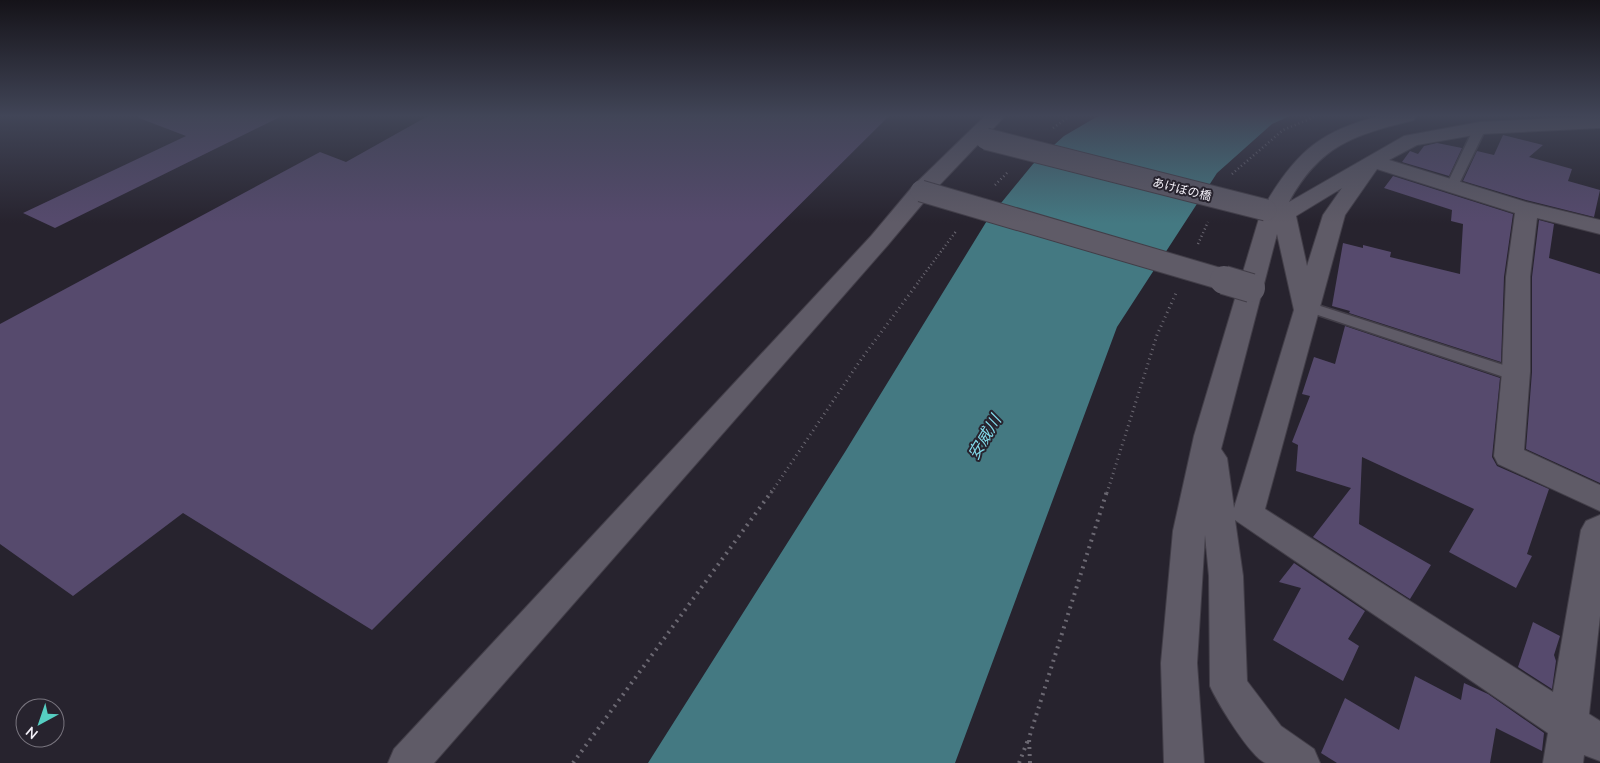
<svg xmlns="http://www.w3.org/2000/svg" width="1600" height="763" font-family="Mulish,'Noto Sans JP',sans-serif">
<style>
.water{fill:#447982}
.building{fill:#564a6d}
.lines{fill:none;stroke-linecap:round;stroke-linejoin:round}
.service-casing{stroke:#423e48;stroke-width:3}
.minor-casing{stroke:#423e48;stroke-width:2}
.tertiary-casing{stroke:#423e48;stroke-width:2}
.path-far2{stroke:#6b6872;stroke-width:2.5;stroke-dasharray:1 3;stroke-linecap:butt}
.path-far1{stroke:#6b6872;stroke-width:3;stroke-dasharray:1 4;stroke-linecap:butt}
.path{stroke:#6b6872;stroke-width:4;stroke-dasharray:2 5;stroke-linecap:butt}
.service{fill:#5f5b67;fill-rule:evenodd}
.minor{fill:#5f5b67;fill-rule:evenodd}
.tertiary{fill:#5f5b67;fill-rule:evenodd}
.minor-bridge-far1-casing{stroke:#423e48;stroke-width:23;stroke-linecap:butt}
.minor-bridge-casing{stroke:#423e48;stroke-width:30;stroke-linecap:butt}
.minor-bridge-far1{stroke:#5f5b67;stroke-width:21}
.minor-bridge{stroke:#5f5b67;stroke-width:28}
.labels{text-anchor:middle;dominant-baseline:central;stroke-width:4;stroke-linejoin:round;paint-order:stroke}
.far-street-label{font-size:12px;fill:#f4f1f9;stroke:#27232e}
.water-label{font-size:16px;font-style:italic;fill:#82dae9;stroke:#27232e}
</style>
<rect width="100%" height="100%" fill="#27232e"/>
<path class="water" d="M 1098,116 L 1290,116 L 1272,124 L 1217,173 L 1117,327 L 955,763 L 648,763 L 845,452 L 988,219 L 1033,164 L 1064,136 Z"/>
<path class="building" d="M 139,116 L 282,116 L 55,228 L 23,213 L 186,136 L 139,118 Z
M 428,116 L 889,116 L 372,630 L 183,513 L 73,596 L 0,544 L 0,324 L 320,152 L 346,162 Z
M 1503,135 L 1543,145 L 1529,157 L 1572,169 L 1568,181 L 1600,190 L 1594,217 L 1526,200 L 1463,181 L 1477,151 L 1494,155 Z
M 1437,143 L 1462,148 L 1449,176 L 1402,162 L 1410,151 L 1418,154 L 1424,146 Z
M 1393,176 L 1513,214 L 1504,277 L 1501,362 L 1349,313 L 1350,311 L 1332,306 L 1343,243 L 1363,248 L 1363,245 L 1391,252 L 1390,257 L 1460,274 L 1463,224 L 1451,221 L 1452,210 L 1384,188 Z
M 1539,220 L 1554,224 L 1549,258 L 1600,274 L 1600,483 L 1526,449 L 1532,372 L 1532,277 Z
M 1345,326 L 1500,378 L 1492,457 L 1497,466 L 1549,489 L 1527,554 L 1532,556 L 1516,588 L 1449,552 L 1474,509 L 1362,457 L 1359,524 L 1431,565 L 1410,599 L 1313,537 L 1351,488 L 1296,471 L 1298,445 L 1292,442 L 1310,396 L 1302,394 L 1314,357 L 1335,364 Z
M 1294,563 L 1365,611 L 1348,639 L 1359,646 L 1343,681 L 1273,640 L 1301,588 L 1279,582 Z
M 1533,622 L 1560,636 L 1554,655 L 1556,661 L 1552,689 L 1518,667 Z
M 1415,676 L 1461,700 L 1464,683 L 1488,694 L 1544,733 L 1542,751 L 1496,728 L 1490,763 L 1337,763 L 1321,753 L 1345,698 L 1399,730 Z"/>
<g class="lines">
<defs>
<path id="service" d="M 1480,125 L 1486,128 L 1458,186 L 1456,189 L 1448,189 L 1446,186 L 1474,128 Z
M 1308,302 L 1522,371 L 1524,375 L 1522,379 L 1516,381 L 1303,310 L 1301,307 L 1303,304 Z"/>
<path id="minor" d="M 1380,116 L 1416,116 L 1414,120 C 1354,135 1320,145 1289,202 L 1404,136 L 1480,122 L 1600,116 L 1600,128 L 1480,134 L 1417,145 L 1389,160 L 1526,202 L 1600,220 L 1600,234 L 1537,218 L 1530,277 L 1530,372 L 1524,450 L 1600,485 L 1600,511 L 1498,464 L 1494,456 L 1502,372 L 1506,277 L 1515,213 L 1377,169 L 1345,215 L 1265,509 L 1553,692 L 1581,530 L 1586,521 L 1600,515 L 1600,616 L 1589,714 L 1600,721 L 1600,761 L 1584,755 L 1583,763 L 1543,763 L 1548,733 L 1235,520 L 1243,576 L 1247,681 L 1281,726 L 1314,749 L 1320,763 C 1308,763 1276,763 1266,763 C 1251,758 1217,702 1210,686 L 1209,576 L 1205,535 L 1197,663 L 1204,763 L 1164,763 L 1161,663 L 1173,531 L 1194,436 L 1260,215 L 1255,210 L 1258,205 L 1266,203 C 1296,152 1322,130 1380,116 ZM 1342,188 L 1323,215 L 1307,266 L 1296,216 ZM 1277,234 L 1294,310 L 1234,508 L 1227,458 L 1221,449 Z"/>
<path id="tertiary" d="M 985,116 L 1005,116 L 929,196 L 887,246 L 434,763 L 388,763 L 394,749 L 871,236 L 913,186 Z"/>
</defs>
<use href="#service" class="service-casing"/>
<use href="#minor" class="minor-casing"/>
<use href="#tertiary" class="tertiary-casing"/>
<path class="path-far2" d="M 1053,128 L 1070,116
M 1232,174 L 1283,130 L 1317,116
M 995,185 L 1008,172
M 1198,244 L 1208,222
M 919,281 L 957,230"/>
<path class="path-far1" d="M 771,493 L 862,358 L 920,280
M 1107,493 L 1157,335 L 1176,293"/>
<path class="path" d="M 573,763 L 772,491
M 1019,763 L 1028,740
M 1030,763 L 1029,738 L 1107,491"/>
<use href="#service" class="service"/>
<use href="#minor" class="minor"/>
<use href="#tertiary" class="tertiary"/>
<defs>
<path id="minor-bridge-far1" d="M 986,139 L 1266,210
M 921,191 L 1228,281"/>
<path id="minor-bridge" d="M 1224,280 L 1251,288"/>
</defs>
<use href="#minor-bridge-far1" class="minor-bridge-far1-casing"/>
<use href="#minor-bridge" class="minor-bridge-casing"/>
<use href="#minor-bridge-far1" class="minor-bridge-far1"/>
<use href="#minor-bridge" class="minor-bridge"/>
</g>
<linearGradient id="sky" x2="0" y2="1"><stop stop-color="#151319"/><stop offset="0.52" stop-color="#414557"/><stop offset="1" stop-color="#414557" stop-opacity="0"/></linearGradient>
<rect width="1600" height="223" fill="url(#sky)"/>
<g class="labels">
<g class="far-street-label">
<text transform="translate(1182 189) rotate(14)">あけぼの橋</text>
</g>
<g class="water-label">
<text transform="translate(984 437) rotate(-59)">安威川</text>
</g>
</g>
<g transform="translate(40 723) rotate(220)"><circle r="24" fill="#27232e" stroke="#79757f"/>
<path d="M0-4L9 19L0 12L-9 19Z" fill="#56cec2"/>
<text y="-8" font-size="14" font-weight="bold" text-anchor="middle" fill="#f4f1f9">N</text>
</g>
</svg>
